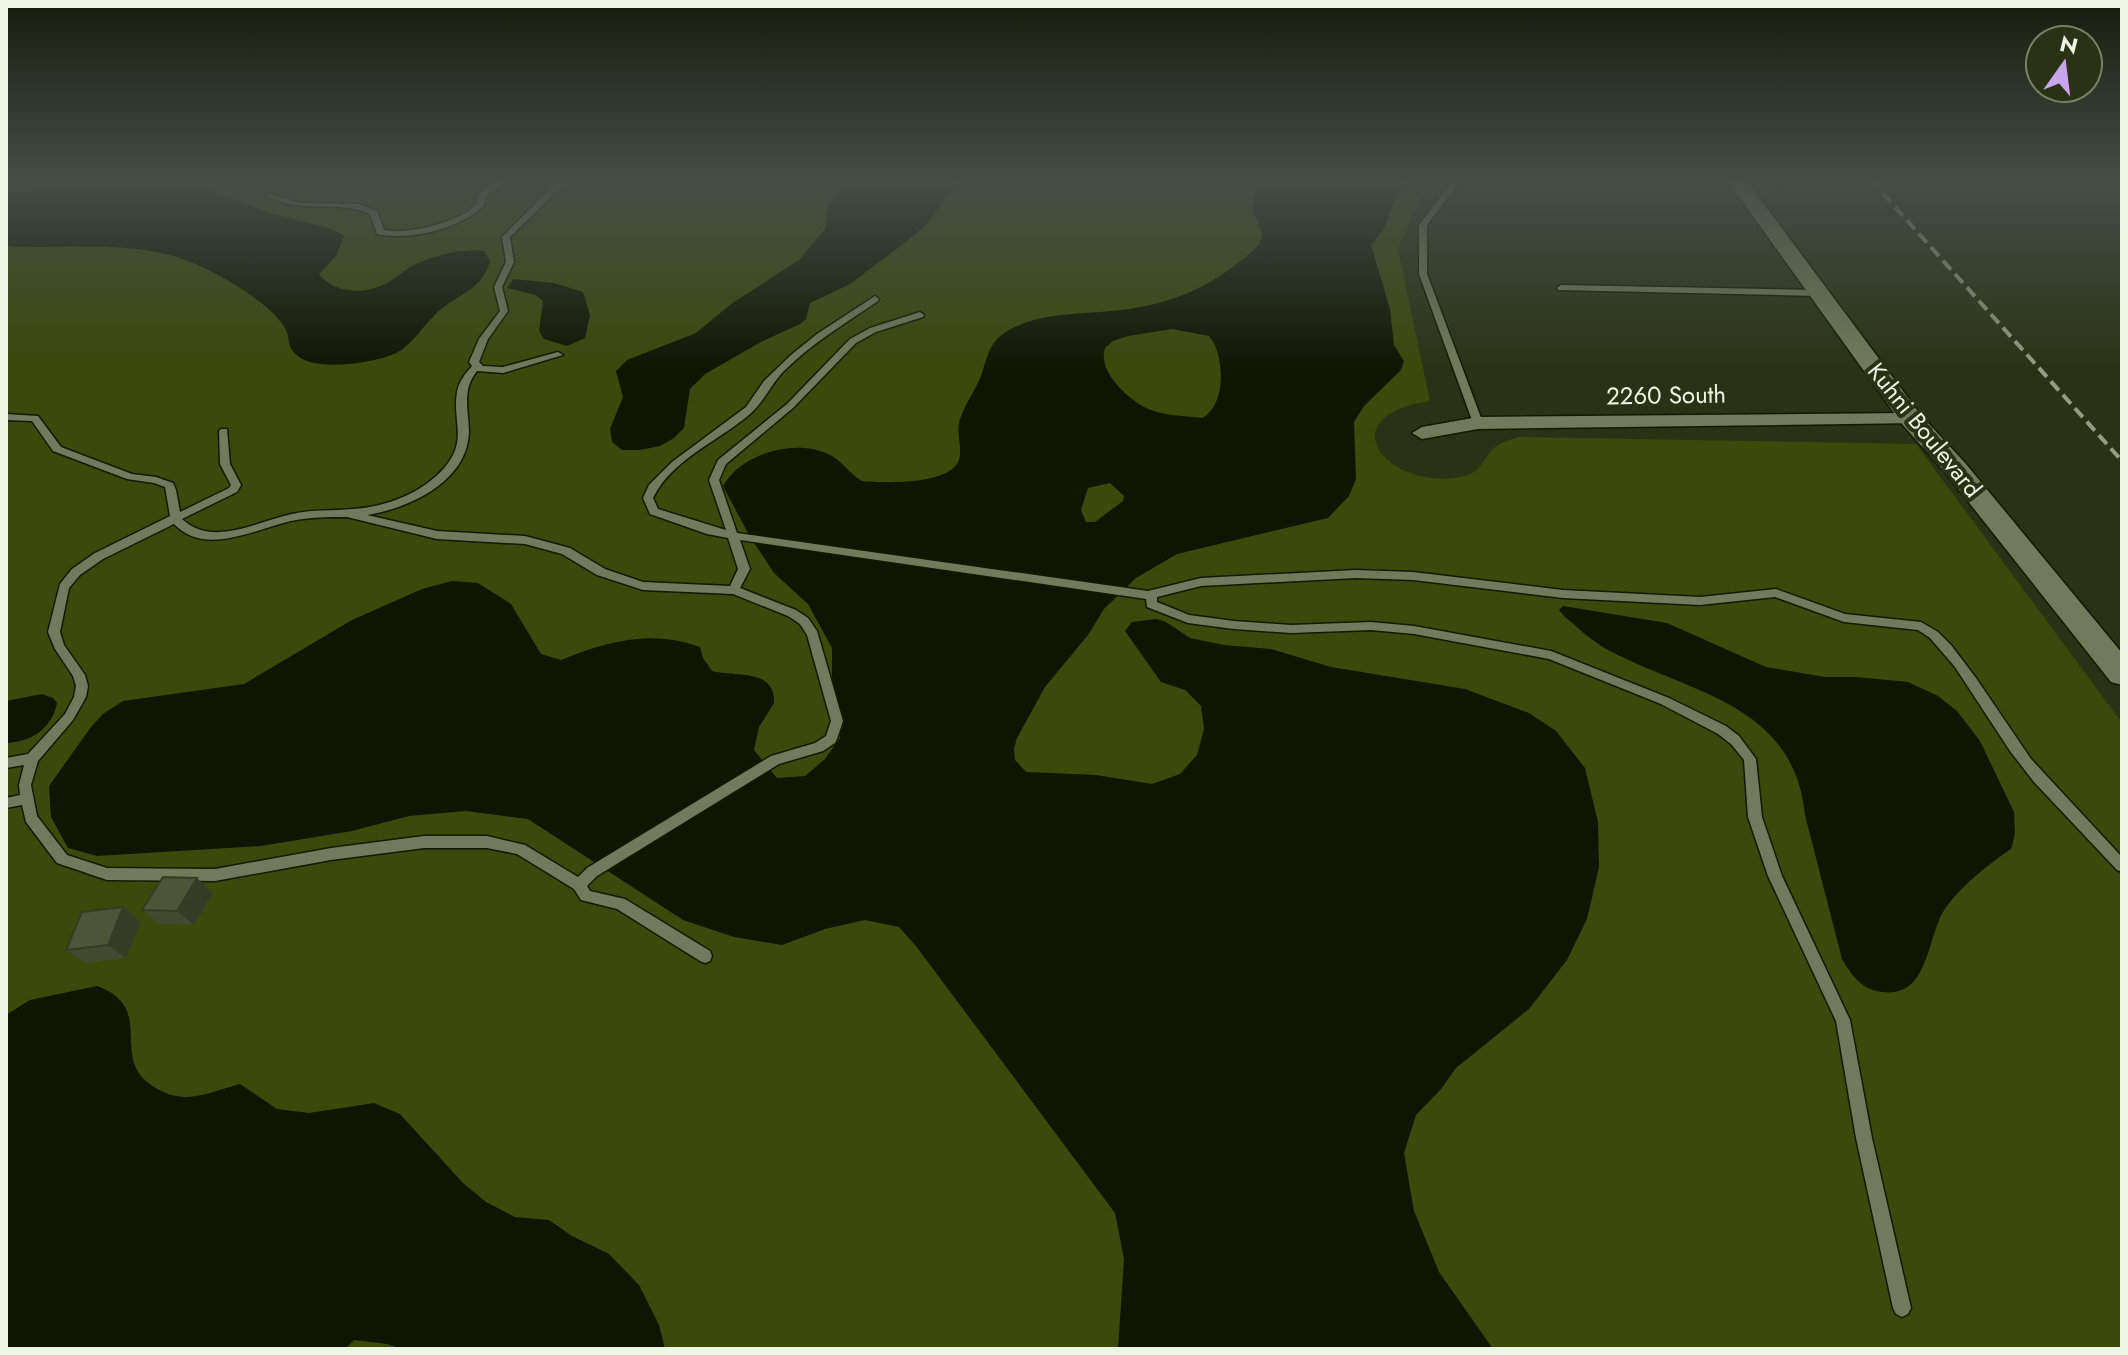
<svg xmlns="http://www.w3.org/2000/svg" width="2128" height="1355" font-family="Jost,sans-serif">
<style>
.green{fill:#3b490a}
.water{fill:#0f1501;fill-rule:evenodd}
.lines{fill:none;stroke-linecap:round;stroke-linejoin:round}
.service-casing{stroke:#121900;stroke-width:3}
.minor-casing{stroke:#121900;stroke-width:3}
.tertiary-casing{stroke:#121900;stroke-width:3}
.service{fill:#717b5b;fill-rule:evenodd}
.minor{fill:#717b5b;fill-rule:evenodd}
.tertiary{fill:#717b5b;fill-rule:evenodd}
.rail{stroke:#959c85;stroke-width:4;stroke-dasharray:12 6;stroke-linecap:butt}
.wall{fill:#41492f}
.shaded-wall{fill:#353c26}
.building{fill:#4c5537;stroke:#353c26;stroke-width:2}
.labels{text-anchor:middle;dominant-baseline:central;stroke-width:8;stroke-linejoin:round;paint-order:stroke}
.street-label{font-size:24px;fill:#eff5e4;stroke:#2a3215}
</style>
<rect width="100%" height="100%" fill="#2a3215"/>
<path class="green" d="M 6,180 L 1429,180 L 1398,249 L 1430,401 C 1327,416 1387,491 1461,477 C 1479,474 1481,463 1492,450 C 1498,443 1510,440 1519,437 L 1916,444 L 2122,723 L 2122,1349 L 6,1349 Z"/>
<path class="water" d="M 846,180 L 960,180 L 926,225 L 906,242 L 850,284 L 810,303 L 806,319 L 800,324 L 761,342 L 705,374 L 690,389 L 684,428 L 674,438 L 660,446 L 640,450 L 622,450 L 612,442 L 610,429 L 623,397 L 616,371 L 627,360 L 696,333 L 731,304 L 799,260 L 825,229 L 828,206 Z
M 1256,180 L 1408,180 L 1397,195 L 1384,229 L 1371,245 L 1390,309 L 1394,345 L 1404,361 L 1401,370 L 1364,406 L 1354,422 L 1356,479 L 1349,496 L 1328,518 L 1177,554 L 1136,578 L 1104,609 L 1088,635 L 1045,687 L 1017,738 L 1014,749 L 1015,760 L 1026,772 L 1096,775 L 1152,784 L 1180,774 L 1197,755 L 1204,729 L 1201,706 L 1185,690 L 1161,682 L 1125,631 L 1132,622 L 1156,619 L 1166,622 L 1190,638 L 1224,645 L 1271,649 L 1331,667 L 1465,689 L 1529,713 L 1556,731 L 1585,768 L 1598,822 L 1599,867 L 1587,919 L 1567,960 L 1529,1009 L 1456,1068 L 1441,1089 L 1416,1115 L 1404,1153 L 1414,1211 L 1439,1272 L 1493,1349 L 1118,1349 L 1124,1259 L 1115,1213 L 916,946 L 899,927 L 865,920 L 825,929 L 782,945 L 734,937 L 683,920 L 528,819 L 466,811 L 409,816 L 352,831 L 261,846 L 97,856 L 68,848 L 51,817 L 49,786 L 91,727 L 103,714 L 123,701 L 244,684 L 352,620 L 422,589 L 452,581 L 478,583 L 511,604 L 541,654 L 561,660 C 607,641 651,629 700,647 L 703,658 L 712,671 C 735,677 776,668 774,703 L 759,727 L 754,750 L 777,778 L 805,776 L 825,759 L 840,738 L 840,710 L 832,678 L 832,648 L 808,604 L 774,573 L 749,535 L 723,486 C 741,454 794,438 828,454 C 842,460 849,474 862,481 C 884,483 958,486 960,455 C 961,442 956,433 960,419 C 965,404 975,391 981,376 C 987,359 988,345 1003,334 C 1035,311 1083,315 1121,310 C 1176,304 1221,282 1260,244 L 1262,233 L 1253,210 ZM 1172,329 L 1209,336 C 1225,355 1227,405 1202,418 C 1187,416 1171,416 1157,412 C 1135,407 1096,373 1105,348 L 1113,341 L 1128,336 ZM 1110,483 L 1124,496 L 1123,501 L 1095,522 L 1086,522 L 1081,510 L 1088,488 Z
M 87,185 L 201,187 L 270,213 L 332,229 L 344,236 L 336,256 L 319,274 C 334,294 366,295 387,283 C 398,277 406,268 418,263 C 438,255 463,248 484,251 L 490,261 C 482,293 453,294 432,318 C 421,329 412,344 398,352 C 378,363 316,372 298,356 C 286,347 291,341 286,330 C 274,305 218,273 193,263 C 133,238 68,250 6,246 L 6,194 Z
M 513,279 L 554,283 L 583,292 L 590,315 L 585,338 L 567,346 L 544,339 L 539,331 L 543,301 L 535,295 L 507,288 Z
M 1563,606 L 1667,623 L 1766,667 L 1825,677 L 1856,677 L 1908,682 L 1938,696 L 1957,711 L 1980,741 L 2014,812 L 2015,834 L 2011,849 C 1989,864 1963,884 1947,906 C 1926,933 1931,998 1883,992 C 1862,990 1852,976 1842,959 L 1805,815 C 1794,703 1689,693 1608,650 C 1592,641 1578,628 1564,616 L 1559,610 Z
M 42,694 L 53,698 L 57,703 C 52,729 31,742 6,743 L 6,701 Z
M 97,986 C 157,1008 109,1056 151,1085 C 161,1092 173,1097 186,1097 C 203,1097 224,1088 240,1084 L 277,1109 L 309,1113 L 374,1103 L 400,1114 L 463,1183 L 486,1202 L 515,1217 L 549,1220 L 572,1236 L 609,1254 L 639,1285 L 659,1325 L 665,1349 L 401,1349 L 387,1344 L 354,1340 L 345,1349 L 6,1349 L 6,1015 L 30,1000 Z"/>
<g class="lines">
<defs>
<path id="service" d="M 497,180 L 506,180 L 486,197 L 484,206 C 458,229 411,241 377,234 L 370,214 C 338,199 301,215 266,196 L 270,194 L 300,203 L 359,204 L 377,211 L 384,230 C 406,235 456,223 473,207 C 481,200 473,206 478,196 C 481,190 491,185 497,180 Z
M 559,180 L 568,180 L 510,237 L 514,262 L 502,287 L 508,311 L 488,339 L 479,362 L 483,366 L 503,367 L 558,352 L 563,355 L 503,373 L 477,371 C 462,390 468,408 469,430 C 469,481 410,508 367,515 L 437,531 L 525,536 L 570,548 L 605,569 L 643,582 L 730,586 L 738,569 L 728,538 L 707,534 L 650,514 L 643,498 L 649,485 L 672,462 L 746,407 L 764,381 L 791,355 L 817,334 L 875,296 L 879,299 L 878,301 C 846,323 812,343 784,371 C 771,384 764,402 750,414 C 719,441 672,459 653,498 L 658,509 L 726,530 L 709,480 L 718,460 L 787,404 L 850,339 L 870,328 L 920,312 L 924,315 L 923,317 L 876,332 L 856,343 L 793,408 L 726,464 L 719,480 L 737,533 L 1148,591 L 1201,578 L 1356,570 L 1413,572 L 1563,590 L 1700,597 L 1776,589 L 1845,614 L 1921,622 L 1938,632 L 1951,645 L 1976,678 L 2031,759 L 2122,857 L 2122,872 L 2117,870 L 2034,782 L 2010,751 L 1955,667 L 1930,638 L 1918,630 L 1844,622 L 1775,597 L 1700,605 L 1563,598 L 1413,580 L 1356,578 L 1201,586 L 1157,597 L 1157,602 L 1189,615 L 1234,621 L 1291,625 L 1371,622 L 1414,626 L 1551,651 L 1669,698 L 1726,726 L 1739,736 L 1756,759 L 1762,817 L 1782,876 L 1850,1020 L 1872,1138 L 1911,1308 L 1908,1314 L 1902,1317 L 1896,1314 L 1893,1308 L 1856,1138 L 1836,1021 L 1768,876 L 1748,817 L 1744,760 L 1731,744 L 1718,734 L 1661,704 L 1549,659 L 1414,634 L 1371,630 L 1291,633 L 1234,629 L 1188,623 L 1147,607 L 1146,599 L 740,540 L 750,569 L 740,588 L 796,610 L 808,618 L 817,631 L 843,721 L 837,739 L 835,743 L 823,751 L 779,764 L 597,876 L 587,886 L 590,891 L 625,899 L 710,951 L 712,956 L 710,961 L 705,963 L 700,961 L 617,909 L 581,900 L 574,889 L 517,854 L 487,848 L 424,848 L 331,860 L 215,881 L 107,880 L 57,863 L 26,822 L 22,805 L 6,808 L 6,798 L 20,795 L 19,785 L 24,765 L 6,768 L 6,758 L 28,754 L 65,714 L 74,697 L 76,686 L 73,676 L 55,649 L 48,632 L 60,584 L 72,569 L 95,553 L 170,516 L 165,487 L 154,483 L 127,479 L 53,451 L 32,421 L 6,420 L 6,414 L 38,416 L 61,447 L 132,474 L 156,477 L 173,483 L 176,490 L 180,512 L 229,488 L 231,485 L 220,464 L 219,431 L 221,429 L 227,429 L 230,464 L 241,485 L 237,492 L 182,519 C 213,548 258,521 292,514 C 312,509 333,511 353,509 C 386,507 423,493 445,467 C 468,440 452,421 457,392 C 459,381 465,374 472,366 L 469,362 L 479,339 L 500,311 L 494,287 L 506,262 L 502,237 ZM 347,517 L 437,539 L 525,544 L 562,554 L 597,575 L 643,590 L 733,594 L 788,616 L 800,624 L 807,635 L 831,721 L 826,736 L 815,743 L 771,756 L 587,868 L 578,877 L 525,845 L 487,836 L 424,836 L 331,848 L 215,869 L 107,868 L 67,855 L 37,816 L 31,785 L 38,761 L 73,720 L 86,697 L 88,686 L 85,675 L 64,645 L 60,632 L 69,588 L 80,575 L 103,559 L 174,524 C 205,557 255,529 291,521 C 309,517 328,517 347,517 Z
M 1453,180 L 1461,180 L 1427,225 L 1427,274 L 1483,423 L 1478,426 L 1473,423 L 1419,274 L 1419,225 Z
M 1561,285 L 1819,290 L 1823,293 L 1819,296 L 1558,290 L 1557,288 Z"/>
<path id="minor" d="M 1911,413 L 1918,415 L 1921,419 L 1918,423 L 1478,429 L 1422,439 L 1412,433 L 1422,427 L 1478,417 Z"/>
<path id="tertiary" d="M 1727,180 L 1746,180 L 1920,414 L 1966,464 L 2122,653 L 2122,685 L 2111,682 L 1948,476 L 1902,424 Z"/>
</defs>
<use href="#service" class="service-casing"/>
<use href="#minor" class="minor-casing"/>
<use href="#tertiary" class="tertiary-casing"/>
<use href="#service" class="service"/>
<use href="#minor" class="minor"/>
<use href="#tertiary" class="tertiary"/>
<path class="rail" d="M 1871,180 L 2122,461"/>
</g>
<path class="wall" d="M 213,893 L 194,925 L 159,924 L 142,910 Z
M 141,922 L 126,958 L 85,963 L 66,950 Z"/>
<path class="shaded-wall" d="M 197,878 L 213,893 L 194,925 L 177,911 Z
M 123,907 L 141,922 L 126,958 L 108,945 Z"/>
<path class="building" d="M 163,877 L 197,878 L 177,911 L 142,910 Z
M 123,907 L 108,945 L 66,950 L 82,912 Z"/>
<linearGradient id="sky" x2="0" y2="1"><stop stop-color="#171c0c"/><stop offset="0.49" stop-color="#444f46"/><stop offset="1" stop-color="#444f46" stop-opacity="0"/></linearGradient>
<rect width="2128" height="370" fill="url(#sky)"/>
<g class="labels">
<g class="street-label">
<text transform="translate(1666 395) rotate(-1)">2260 South</text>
<text transform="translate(1925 430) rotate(51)">Kuhni Boulevard</text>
</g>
</g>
<rect width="2128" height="1355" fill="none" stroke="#eff5e4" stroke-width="16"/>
<g transform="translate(2064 64) rotate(14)"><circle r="38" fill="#2a3215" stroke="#798068" stroke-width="2"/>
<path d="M0-6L14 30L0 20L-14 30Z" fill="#c9a5ee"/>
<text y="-12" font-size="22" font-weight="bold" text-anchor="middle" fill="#eff5e4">N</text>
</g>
</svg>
